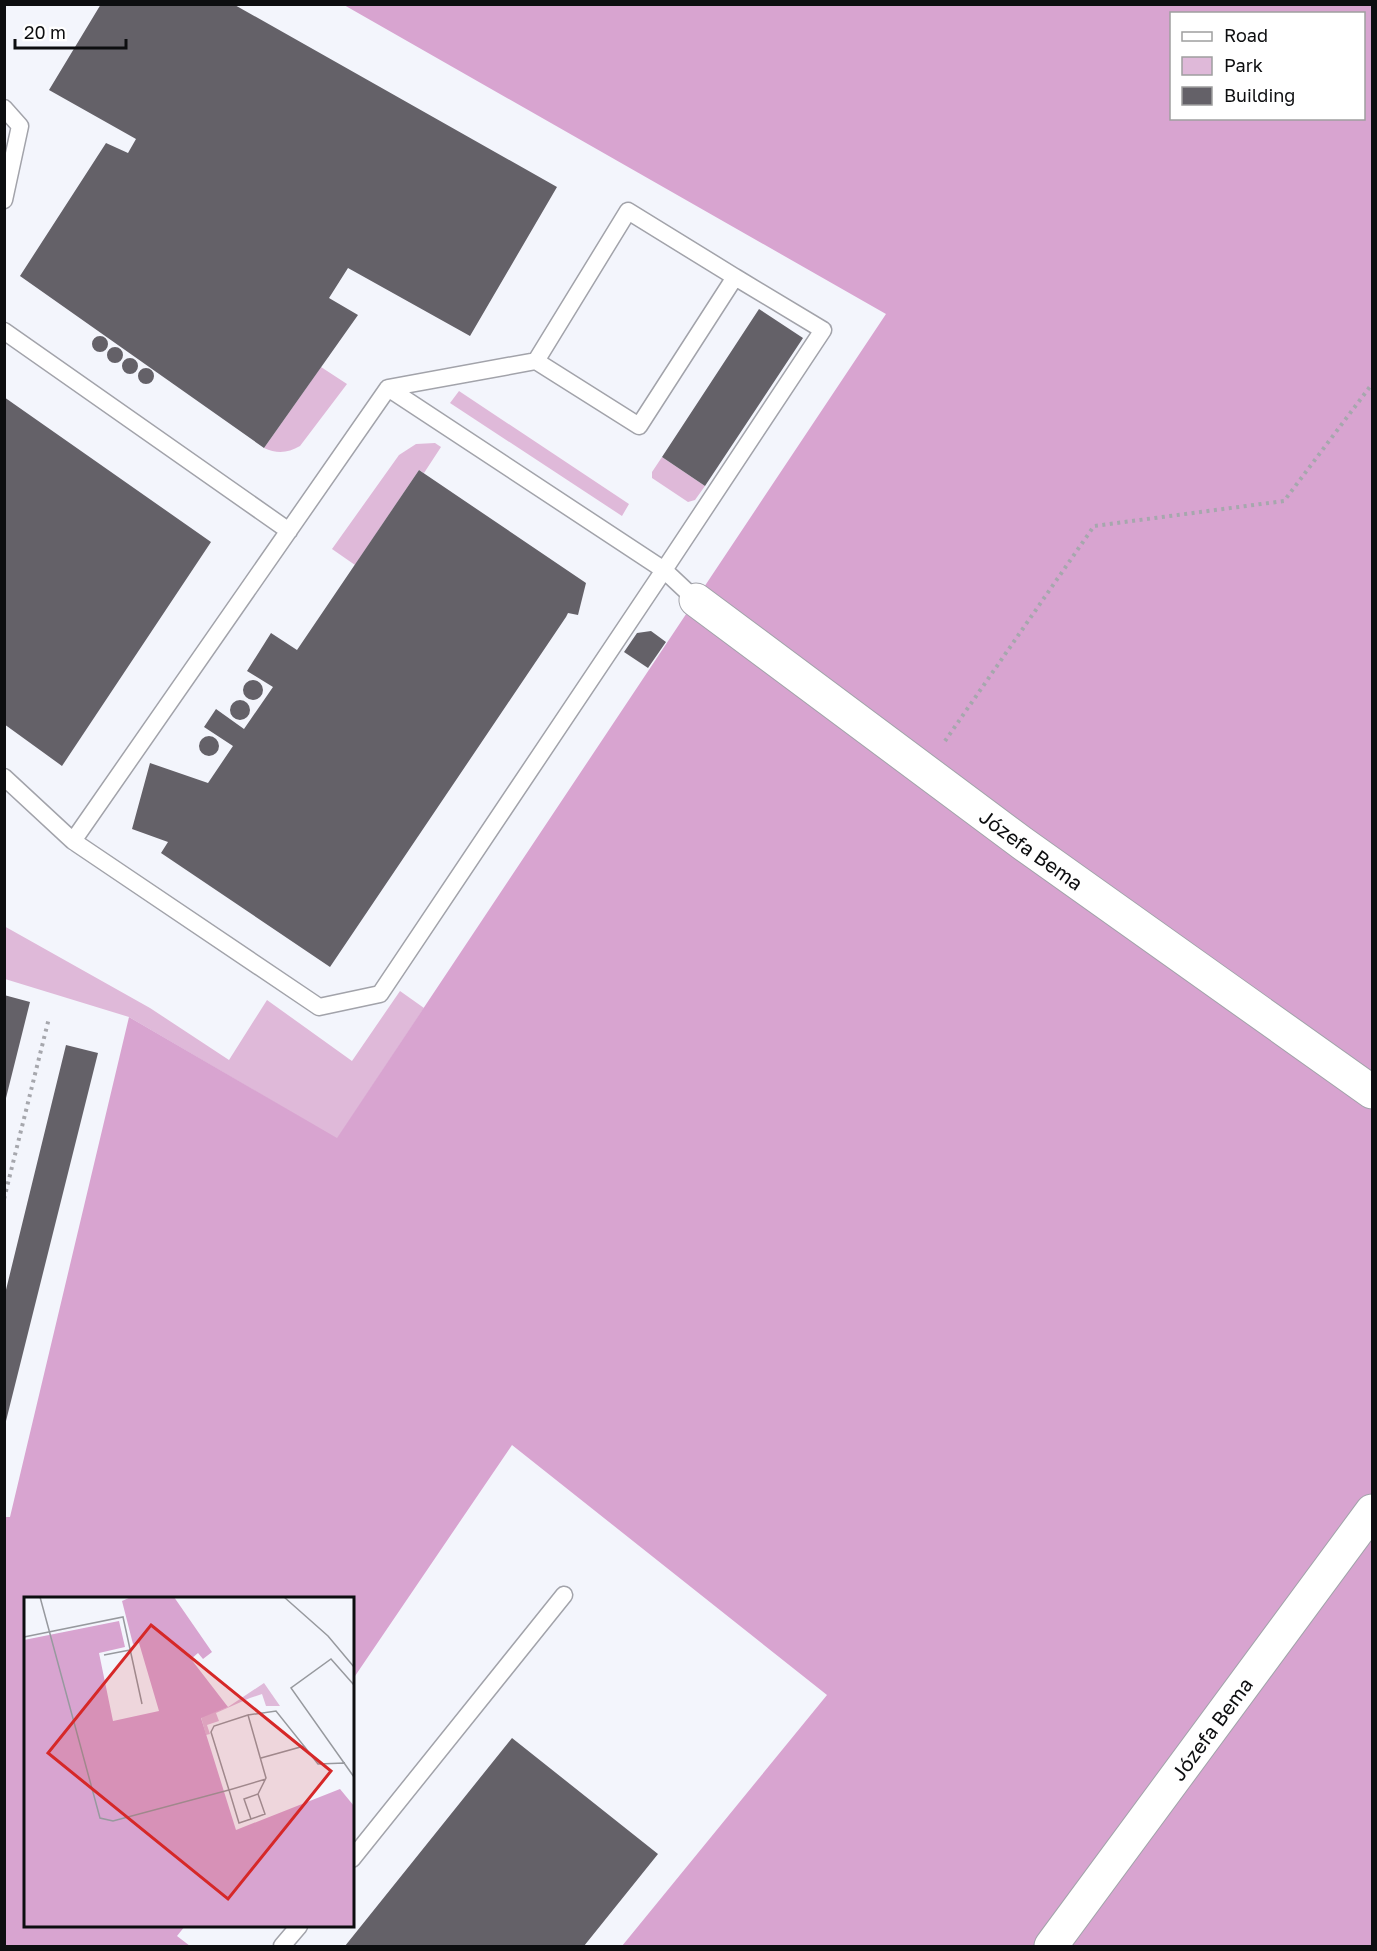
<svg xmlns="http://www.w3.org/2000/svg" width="1377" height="1951" font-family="'Golos Text',sans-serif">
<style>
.green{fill:#dfb9d9}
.forest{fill:#d8a4d0;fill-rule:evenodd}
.building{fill:#646168}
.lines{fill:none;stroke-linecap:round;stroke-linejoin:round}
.lane-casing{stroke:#a2a3aa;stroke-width:19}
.street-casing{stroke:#a2a3aa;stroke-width:35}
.path{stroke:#a6a7ad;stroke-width:4;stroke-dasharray:3 4.5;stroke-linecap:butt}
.lane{stroke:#fff;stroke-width:16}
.street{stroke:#fff;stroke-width:33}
.labels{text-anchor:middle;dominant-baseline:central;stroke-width:4.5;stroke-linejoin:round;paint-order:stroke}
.street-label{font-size:20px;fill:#0d0e10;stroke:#fff}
.inset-road{fill:none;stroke:#97999e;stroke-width:1.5}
.view{fill:#d62828;fill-opacity:0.15;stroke:#d62828;stroke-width:3}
.inset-edge{fill:none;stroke:#0d0e10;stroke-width:3}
</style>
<rect width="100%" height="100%" fill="#f3f5fc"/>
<path class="green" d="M 321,367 L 347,384 L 300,446 C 288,453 277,454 264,448 Z
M 459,391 L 629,504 L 622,516 L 450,403 Z
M 435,443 L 441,447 L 424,473 L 419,470 L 355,565 L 332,549 L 399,455 L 416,444 Z
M 662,457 L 705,486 L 695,500 L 688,502 L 652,478 L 652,472 Z
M 4,926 L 150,1008 L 229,1060 L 267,1000 L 352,1061 L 400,991 L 424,1008 L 337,1139 L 129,1017 L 5,979 Z"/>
<path class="forest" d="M 344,5 L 1372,5 L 1372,1946 L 622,1946 L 827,1695 L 512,1445 L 353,1679 L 352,1598 L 26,1598 L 26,1926 L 185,1926 L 177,1936 L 190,1946 L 5,1946 L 5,1517 L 10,1517 L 129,1017 L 337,1138 L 886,314 ZM 1172,14 L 1364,14 L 1364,118 L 1172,118 Z"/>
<path class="building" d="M 101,4 L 233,4 L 557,187 L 470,336 L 348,268 L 329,298 L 358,315 L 264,448 L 20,276 L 106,143 L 128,153 L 136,139 L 49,90 Z
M 759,309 L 803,338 L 705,486 L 662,457 Z
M92 344a8 8 0 1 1 16 0a8 8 0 1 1-16 0Z
M107 355a8 8 0 1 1 16 0a8 8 0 1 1-16 0Z
M122 366a8 8 0 1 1 16 0a8 8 0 1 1-16 0Z
M138 376a8 8 0 1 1 16 0a8 8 0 1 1-16 0Z
M 4,397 L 211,542 L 62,766 L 4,724 Z
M 419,470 L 586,583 L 578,615 L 568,613 L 566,617 L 330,967 L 161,853 L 168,842 L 132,829 L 150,763 L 208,783 L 233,746 L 204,727 L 216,709 L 244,729 L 273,687 L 247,671 L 271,633 L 297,650 Z
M 651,631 L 666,642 L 648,668 L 624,652 L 637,633 Z
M243 690a10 10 0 1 1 20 0a10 10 0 1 1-20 0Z
M230 710a10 10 0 1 1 20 0a10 10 0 1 1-20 0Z
M199 746a10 10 0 1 1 20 0a10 10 0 1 1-20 0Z
M 4,995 L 30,1002 L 5,1102 L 4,1102 Z
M 66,1045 L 98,1053 L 4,1429 L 4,1298 Z
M 512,1738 L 658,1854 L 584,1946 L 345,1946 Z"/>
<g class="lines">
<defs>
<path id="lane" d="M 4,108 L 20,126 L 4,200
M 4,331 L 289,531
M 536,361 L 628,211 L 735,277 L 639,426 L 536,361 L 388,388 L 73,841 L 319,1007 L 380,994 L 664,570 L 696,600
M 388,388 L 664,570 L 823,330 L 735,277
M 4,777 L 73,841
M 352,1859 L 564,1595
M 282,1946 L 299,1926"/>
<g id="street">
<path id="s1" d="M 696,600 L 1022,843 L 1372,1092"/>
<path id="s2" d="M 1051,1946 L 1372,1511"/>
</g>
</defs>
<use href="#lane" class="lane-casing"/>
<use href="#street" class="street-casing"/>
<path class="path" d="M 945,741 L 1094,526 L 1284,501 L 1372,384
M 4,1199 L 49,1018"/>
<use href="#lane" class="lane"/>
<use href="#street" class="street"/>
</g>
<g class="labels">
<g class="street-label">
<text stroke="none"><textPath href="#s1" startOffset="418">Józefa Bema</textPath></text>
<text stroke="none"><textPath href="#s2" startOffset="270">Józefa Bema</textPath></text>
</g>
</g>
<g transform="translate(24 1597)">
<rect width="330" height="330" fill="#f3f5fc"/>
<path d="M 240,86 L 256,109 L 242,109 L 238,97 L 226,101 L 192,116 L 195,124 L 183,128 L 186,137 L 182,138 L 177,120 L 204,110 Z" fill="#dfb9d9"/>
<path d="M 107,0 L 150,0 L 188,55 L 179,62 L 174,56 L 167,62 L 204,110 L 177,121 L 212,233 L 316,192 L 330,209 L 330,330 L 0,330 L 0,43 L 95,24 L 101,50 L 75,56 L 89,124 L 135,114 L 115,46 L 109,47 L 98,4 Z" fill="#d8a4d0"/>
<path class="inset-road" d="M 16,0 L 76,221 L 89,224 L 205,193 L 187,135 L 190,129 L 224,118 L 242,181 L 234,197 L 220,202 L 227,222 L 241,217 L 234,197M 260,0 L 304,39 L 330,70M 0,40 L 99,20 L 118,107M 80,58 L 106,53M 330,88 L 307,62 L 267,91 L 330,180M 224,118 L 252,114 L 280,149 L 237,161M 280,149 L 294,167 L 321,166M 227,222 L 215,226 L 205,193 L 242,182"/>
<path class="view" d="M 127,28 L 307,174 L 204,302 L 24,156 Z"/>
<rect width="330" height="330" class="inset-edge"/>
</g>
<rect width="1377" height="1951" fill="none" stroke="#0d0e10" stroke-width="12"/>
<rect x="1170" y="12" width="195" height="108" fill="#ffffff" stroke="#9e9f9f" stroke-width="1.5"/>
<rect x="1182" y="32" width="30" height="9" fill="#ffffff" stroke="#9e9f9f" stroke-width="1.5"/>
<text x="1224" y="42" font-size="18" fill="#0d0e10">Road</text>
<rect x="1182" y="57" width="30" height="18" fill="#dfb9d9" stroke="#9e9f9f" stroke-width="1.5"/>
<text x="1224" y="72" font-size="18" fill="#0d0e10">Park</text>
<rect x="1182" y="87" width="30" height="18" fill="#646168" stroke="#9e9f9f" stroke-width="1.5"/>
<text x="1224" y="102" font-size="18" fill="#0d0e10">Building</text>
<path d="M15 39v9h111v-9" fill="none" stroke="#0d0e10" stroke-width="3"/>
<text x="24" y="39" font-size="18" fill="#0d0e10" stroke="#ffffff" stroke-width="4.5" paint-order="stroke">20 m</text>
</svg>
